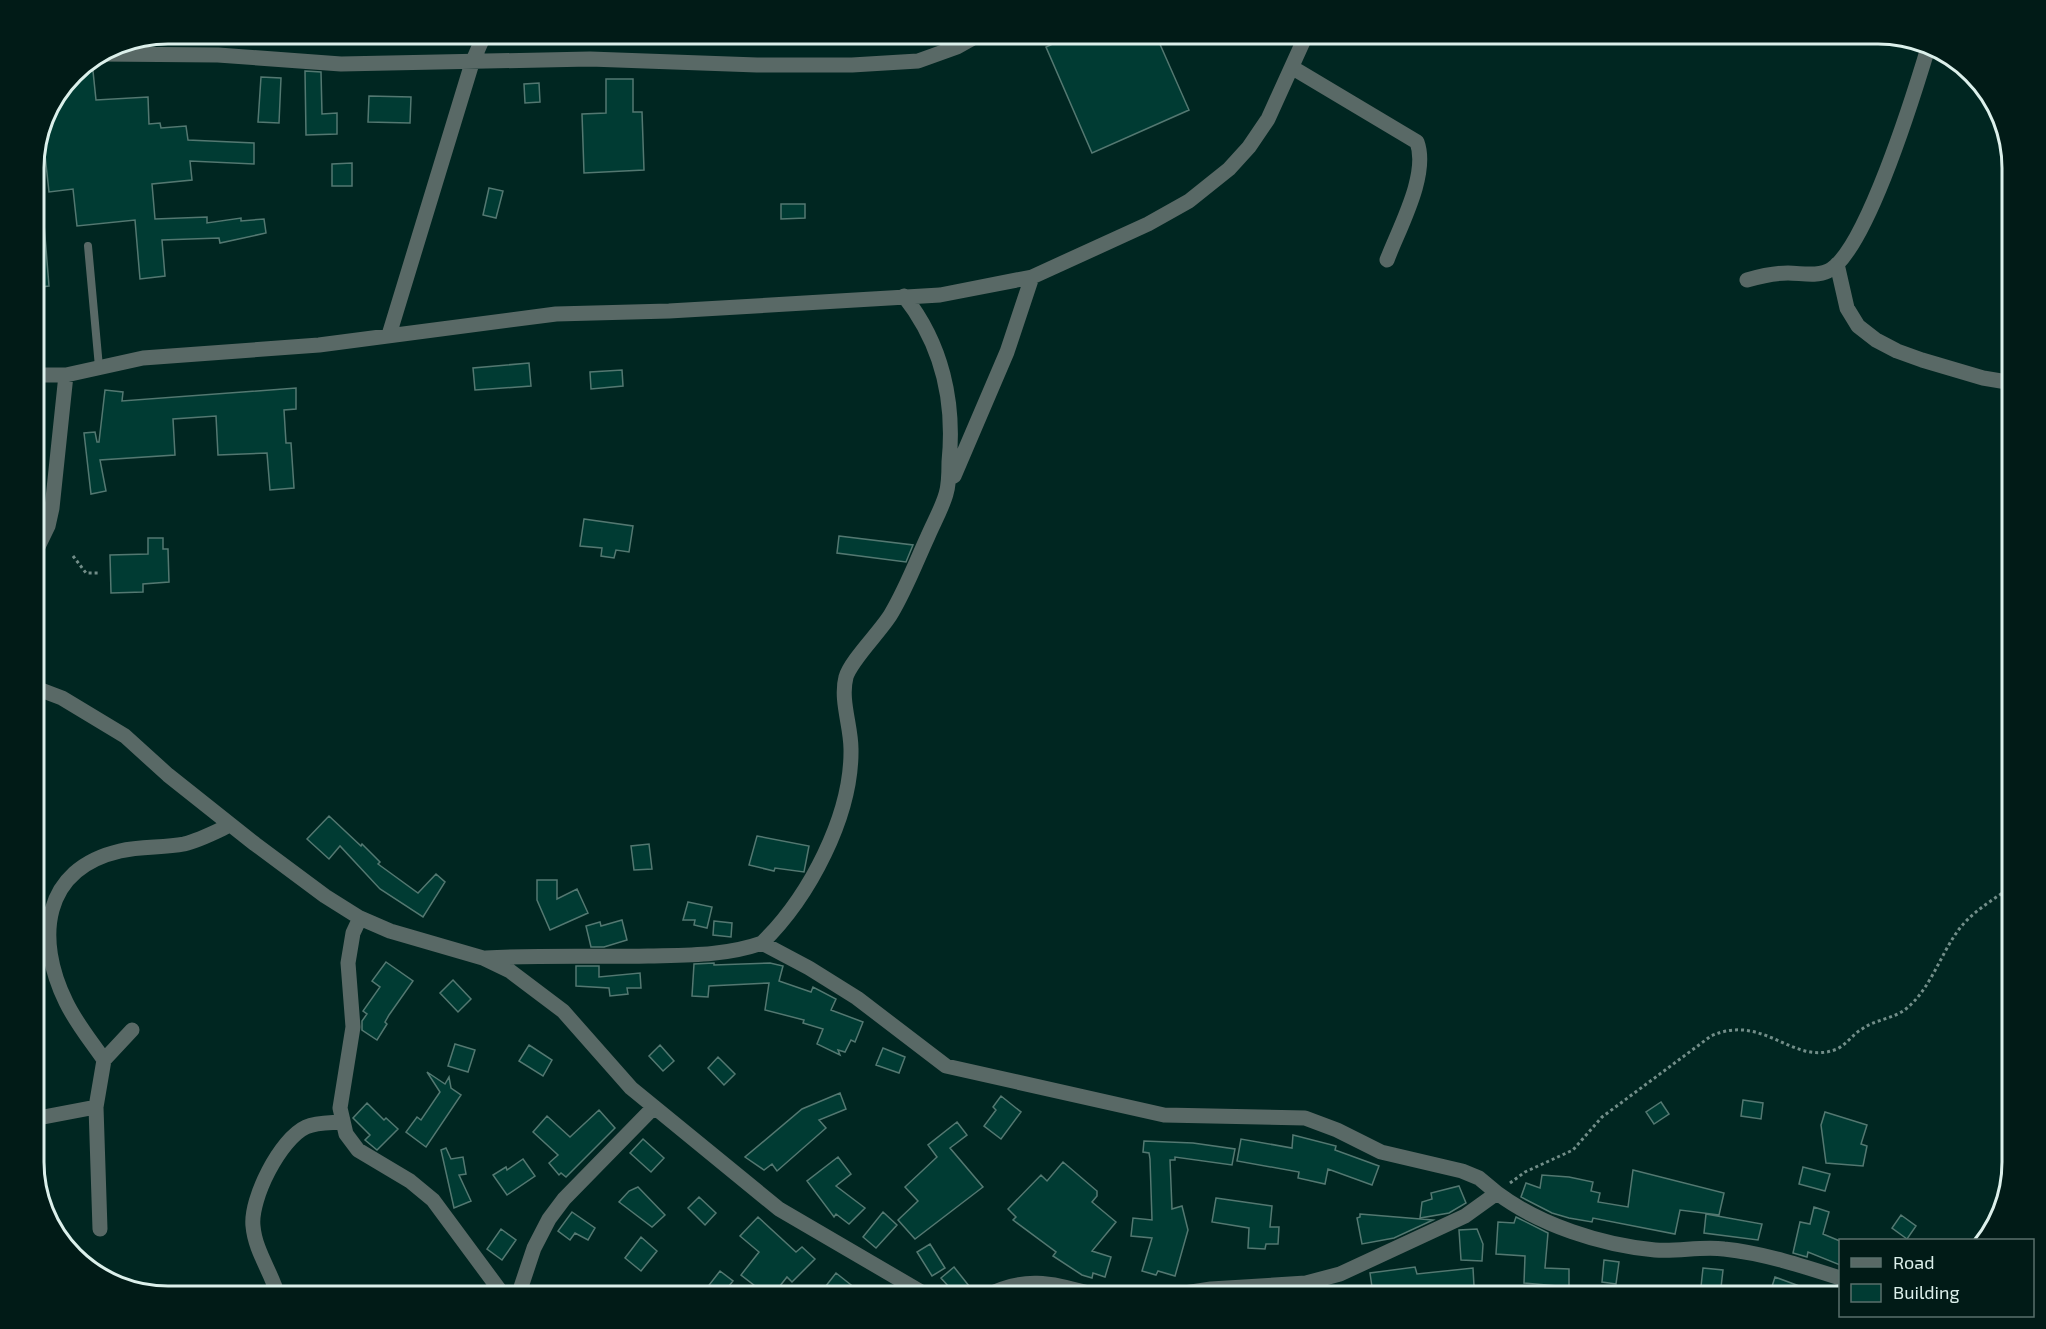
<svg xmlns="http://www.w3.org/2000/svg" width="2046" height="1329" font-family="'Exo 2',sans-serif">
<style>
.building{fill:#003b33;stroke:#537871;stroke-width:1.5}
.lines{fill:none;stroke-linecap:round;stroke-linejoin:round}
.path{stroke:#728e89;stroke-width:3;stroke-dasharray:3 3;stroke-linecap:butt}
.lane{stroke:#596966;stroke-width:8}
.street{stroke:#596966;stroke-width:15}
.rim{fill:none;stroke:#dcf0eb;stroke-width:3}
</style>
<rect width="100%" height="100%" fill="#002621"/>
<path class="building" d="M 1076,33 L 1155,33 L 1189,110 L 1092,153 L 1046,47 Z
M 93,71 L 96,100 L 148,97 L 149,124 L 160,123 L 161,128 L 186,126 L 188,140 L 254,143 L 254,164 L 190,161 L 192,180 L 152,184 L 155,219 L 207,217 L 207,223 L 241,218 L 241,221 L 264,219 L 266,233 L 220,243 L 219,238 L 162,240 L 165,276 L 140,279 L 135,220 L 77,226 L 73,189 L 49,192 L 42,127 L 47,108 L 72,74 Z
M 305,71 L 321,72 L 322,114 L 337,113 L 337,134 L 306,135 Z
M 261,77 L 281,78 L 279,123 L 258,122 Z
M 606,79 L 633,79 L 633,112 L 642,112 L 644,170 L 584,173 L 582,114 L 606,113 Z
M 539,83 L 540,102 L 525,103 L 524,84 Z
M 369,96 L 411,97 L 410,123 L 368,122 Z
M 352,163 L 352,186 L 332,186 L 332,164 Z
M 489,188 L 503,191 L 496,218 L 483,215 Z
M 781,204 L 805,204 L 805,218 L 781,219 Z
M 33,224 L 44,224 L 49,286 L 33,288 Z
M 529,363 L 531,386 L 475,390 L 473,368 Z
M 622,370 L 623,386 L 591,389 L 590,372 Z
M 296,388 L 296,409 L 284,410 L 286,443 L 291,443 L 294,488 L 270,490 L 267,453 L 218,455 L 216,416 L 173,419 L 175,455 L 100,460 L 106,491 L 91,494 L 84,433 L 95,432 L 97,442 L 99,442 L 105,390 L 123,392 L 122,401 Z
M 584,519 L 633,526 L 629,552 L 616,550 L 614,558 L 601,556 L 602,548 L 580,546 Z
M 839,536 L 913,545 L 906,562 L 837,553 Z
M 148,538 L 163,538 L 163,549 L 168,549 L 169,582 L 143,584 L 143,592 L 111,593 L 110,555 L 148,554 Z
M 329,816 L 361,846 L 362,844 L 380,862 L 378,864 L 418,893 L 436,874 L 445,882 L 423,917 L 380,889 L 340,846 L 329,859 L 307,839 Z
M 757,836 L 809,846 L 804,872 L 775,868 L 774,871 L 749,865 Z
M 649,844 L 652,869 L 634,870 L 631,846 Z
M 537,880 L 557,880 L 557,899 L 577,889 L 588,913 L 550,930 L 537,900 Z
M 688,902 L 712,907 L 707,928 L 694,925 L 695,920 L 683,920 Z
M 622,920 L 627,940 L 604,947 L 591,947 L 586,926 L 600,922 L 601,926 Z
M 714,921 L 732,923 L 731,937 L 713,935 Z
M 386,962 L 413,981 L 389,1015 L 385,1022 L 387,1024 L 377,1040 L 362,1030 L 362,1021 L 367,1014 L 363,1011 L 380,987 L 372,981 Z
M 714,963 L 714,965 L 770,963 L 783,966 L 779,981 L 811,992 L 813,987 L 836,999 L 831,1010 L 863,1022 L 855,1042 L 851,1040 L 845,1052 L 838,1050 L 840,1055 L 817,1044 L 823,1029 L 803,1023 L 804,1020 L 765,1010 L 769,983 L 709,986 L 708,997 L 692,996 L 694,964 Z
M 576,966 L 599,966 L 599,977 L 640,973 L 641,988 L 627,988 L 628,994 L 610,996 L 609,988 L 576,986 Z
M 453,980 L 471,999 L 458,1012 L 440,993 Z
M 455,1044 L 475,1050 L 468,1072 L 448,1066 Z
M 529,1045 L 552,1060 L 543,1076 L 519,1061 Z
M 660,1045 L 674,1061 L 663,1071 L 649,1056 Z
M 883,1048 L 905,1057 L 899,1073 L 876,1065 Z
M 718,1057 L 735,1074 L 724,1085 L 708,1068 Z
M 427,1072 L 445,1084 L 449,1077 L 451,1088 L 461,1095 L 426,1147 L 406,1132 L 417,1117 L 421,1120 L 440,1092 Z
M 840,1093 L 846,1109 L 819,1120 L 826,1128 L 777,1171 L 772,1164 L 764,1170 L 745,1157 L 802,1109 Z
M 1001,1096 L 1021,1112 L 1001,1139 L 984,1126 L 996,1110 L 993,1107 Z
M 1743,1100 L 1763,1103 L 1761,1119 L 1741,1116 Z
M 1661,1102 L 1669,1114 L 1654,1124 L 1646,1112 Z
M 367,1103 L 384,1120 L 386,1118 L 398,1129 L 377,1150 L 365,1140 L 370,1135 L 353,1118 Z
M 599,1110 L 615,1128 L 566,1177 L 561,1173 L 559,1175 L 549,1163 L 558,1155 L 533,1132 L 547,1116 L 570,1137 Z
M 1825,1112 L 1867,1125 L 1861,1144 L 1867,1146 L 1863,1166 L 1826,1163 L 1821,1125 Z
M 957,1122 L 967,1135 L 950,1148 L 983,1187 L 915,1239 L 898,1220 L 918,1201 L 905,1187 L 937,1157 L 928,1145 Z
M 1293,1135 L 1336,1146 L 1335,1150 L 1379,1166 L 1372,1185 L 1328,1169 L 1325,1184 L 1298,1178 L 1299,1172 L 1237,1161 L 1241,1139 L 1292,1148 Z
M 643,1139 L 664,1158 L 651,1172 L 630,1153 Z
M 1144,1141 L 1193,1143 L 1235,1149 L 1232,1165 L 1175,1157 L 1175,1160 L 1170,1160 L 1172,1209 L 1182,1206 L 1188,1230 L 1175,1276 L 1158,1271 L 1156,1275 L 1142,1271 L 1152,1238 L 1131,1236 L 1133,1218 L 1152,1220 L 1150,1159 L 1149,1153 L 1143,1152 Z
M 446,1148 L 451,1159 L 463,1157 L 466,1174 L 459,1175 L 471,1201 L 454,1208 L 441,1150 Z
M 838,1157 L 851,1174 L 836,1186 L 865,1208 L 849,1224 L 836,1214 L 834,1217 L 807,1181 Z
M 523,1159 L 535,1176 L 507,1195 L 493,1175 L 506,1167 L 507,1170 Z
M 1063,1162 L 1097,1191 L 1097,1196 L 1092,1202 L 1116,1222 L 1092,1251 L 1111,1257 L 1105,1277 L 1093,1273 L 1092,1278 L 1082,1275 L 1053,1256 L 1056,1252 L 1013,1220 L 1016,1217 L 1008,1209 L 1041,1175 L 1047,1181 Z
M 1803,1167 L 1830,1174 L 1825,1191 L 1799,1184 Z
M 1633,1170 L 1724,1193 L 1719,1215 L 1680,1210 L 1675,1234 L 1593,1218 L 1592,1222 L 1569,1218 L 1552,1213 L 1521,1197 L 1526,1183 L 1540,1188 L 1542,1175 L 1569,1177 L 1593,1182 L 1591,1191 L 1600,1193 L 1598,1202 L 1628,1207 Z
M 1459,1186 L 1466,1203 L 1449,1213 L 1420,1218 L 1422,1202 L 1432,1199 L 1431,1193 Z
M 638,1187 L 665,1215 L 652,1227 L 619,1202 L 629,1191 Z
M 699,1197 L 716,1213 L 705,1225 L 688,1208 Z
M 1216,1198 L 1272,1206 L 1270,1227 L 1279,1227 L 1278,1244 L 1266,1244 L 1265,1249 L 1248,1248 L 1249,1228 L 1212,1222 Z
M 1814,1207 L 1829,1212 L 1823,1234 L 1840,1241 L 1840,1265 L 1808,1252 L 1807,1257 L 1793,1253 L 1800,1222 L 1810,1224 Z
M 572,1212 L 595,1228 L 588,1240 L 575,1233 L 570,1240 L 558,1231 Z
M 883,1212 L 897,1225 L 876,1248 L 863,1237 Z
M 1360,1214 L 1433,1220 L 1394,1238 L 1362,1244 L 1357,1218 L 1360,1217 Z
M 1706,1214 L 1762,1224 L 1758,1240 L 1704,1233 Z
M 1901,1215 L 1916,1226 L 1907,1239 L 1892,1228 Z
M 758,1217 L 796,1252 L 802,1247 L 815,1259 L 792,1282 L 787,1277 L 772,1296 L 768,1296 L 741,1275 L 759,1252 L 740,1236 Z
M 1516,1217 L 1548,1233 L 1545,1268 L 1569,1269 L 1569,1287 L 1524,1283 L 1525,1256 L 1496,1254 L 1498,1222 L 1514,1223 Z
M 501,1229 L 516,1240 L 502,1260 L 487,1249 Z
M 1477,1229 L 1483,1244 L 1482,1261 L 1461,1260 L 1459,1230 Z
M 641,1237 L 657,1251 L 641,1271 L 625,1258 Z
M 930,1244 L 945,1268 L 932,1276 L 917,1252 Z
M 1604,1260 L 1619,1262 L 1616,1284 L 1602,1282 Z
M 954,1267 L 969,1286 L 957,1296 L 941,1278 Z
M 1415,1267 L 1417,1274 L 1473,1268 L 1474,1286 L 1440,1288 L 1440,1293 L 1425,1295 L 1425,1291 L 1410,1293 L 1410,1290 L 1373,1294 L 1370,1273 Z
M 1703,1268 L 1723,1270 L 1720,1296 L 1700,1296 Z
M 720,1271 L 733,1281 L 721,1296 L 715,1296 L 706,1289 Z
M 836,1273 L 865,1296 L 818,1296 Z
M 1775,1277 L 1821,1294 L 1821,1296 L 1769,1296 Z"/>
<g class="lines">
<path class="path" d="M 73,556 L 86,573 L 99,573
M 1510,1183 L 1525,1172 L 1573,1150 L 1602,1117 L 1711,1036 C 1764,1012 1793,1067 1837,1049 C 1847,1044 1853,1034 1862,1029 C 1876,1019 1894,1019 1907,1008 C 1930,989 1940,956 1957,932 C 1971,912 1994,899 2013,886"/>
<path class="lane" d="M 88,246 L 99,367"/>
<path class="street" d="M 100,54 L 218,55 L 341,64 L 590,59 L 757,65 L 852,65 L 918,61 L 957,47 L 982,33
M 1293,68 L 1417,142 C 1429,175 1399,228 1387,260
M 1837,264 L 1847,308 L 1858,326 L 1876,340 L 1897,351 L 1922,360 L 1983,378 L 2013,383
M 1747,280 C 1761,276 1774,273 1788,273 C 1801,273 1816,277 1828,271 C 1865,254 1915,91 1928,48
M 389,335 L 472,63 L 485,33
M 33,375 L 66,375 L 143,358 L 319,345 L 556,314 L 669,311 L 940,295 L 1032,277 L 1148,224 L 1189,201 L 1229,169 L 1249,147 L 1268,119 L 1307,33
M 954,476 L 1007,352 L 1032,277
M 33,557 L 48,526 L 52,508 L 66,375
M 33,687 L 62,698 L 125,736 L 168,775 L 255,844 L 325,896 L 360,918 L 390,931 L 483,958 L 510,971 L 563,1011 L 631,1088 L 779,1209 L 928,1296
M 360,918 L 353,933 L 348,963 L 353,1027 L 340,1108 L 346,1134 L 358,1150 L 410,1181 L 433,1200 L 504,1296
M 762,943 C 809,897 852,816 851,749 C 851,726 840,700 846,677 C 851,660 881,631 891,614 C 906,589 916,562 928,536 C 934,522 942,508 946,494 C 949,485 949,472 949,462 C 955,402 942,344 904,296
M 486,958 C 540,955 594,957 648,956 C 686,955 725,956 762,943 L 809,968 L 857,998 L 946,1066 L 1164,1115 L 1305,1118 L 1337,1130 L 1381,1152 L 1462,1171 L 1479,1178 L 1497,1193
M 104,1060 L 132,1030
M 96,1107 L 100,1229
M 33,1119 L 96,1107 L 104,1060 C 91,1041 76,1023 66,1002 C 35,939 42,869 120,851 C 141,846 163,848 184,844 C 200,840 215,832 230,825
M 278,1296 C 272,1273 255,1251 253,1226 C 250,1199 280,1139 306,1127 C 317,1122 330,1123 342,1122
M 518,1296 L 534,1248 L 549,1219 L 564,1199 L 654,1107
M 986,1296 C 1029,1274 1056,1285 1100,1296
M 1165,1296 L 1211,1289 L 1306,1283 L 1340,1274 L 1465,1216 L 1497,1193 C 1540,1225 1601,1245 1655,1250 C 1678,1252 1701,1246 1724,1249 C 1763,1253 1803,1266 1840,1278"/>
</g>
<path d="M0 0H2046V1329H0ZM168 44H1878A124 124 0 0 1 2002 168V1162A124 124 0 0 1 1878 1286H168A124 124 0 0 1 44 1162V168A124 124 0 0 1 168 44Z" fill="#011b17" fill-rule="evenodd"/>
<path class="rim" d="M168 44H1878A124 124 0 0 1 2002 168V1162A124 124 0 0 1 1878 1286H168A124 124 0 0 1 44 1162V168A124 124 0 0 1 168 44Z"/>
<rect x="1839" y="1239" width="195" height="78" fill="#011b17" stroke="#59706c" stroke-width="1.5"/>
<rect x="1851" y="1258" width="30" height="9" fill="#596966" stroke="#59706c" stroke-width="1.5"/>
<text x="1893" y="1269" font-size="18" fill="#dcf0eb">Road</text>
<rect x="1851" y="1284" width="30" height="18" fill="#003b33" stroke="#59706c" stroke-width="1.5"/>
<text x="1893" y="1299" font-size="18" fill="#dcf0eb">Building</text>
</svg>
